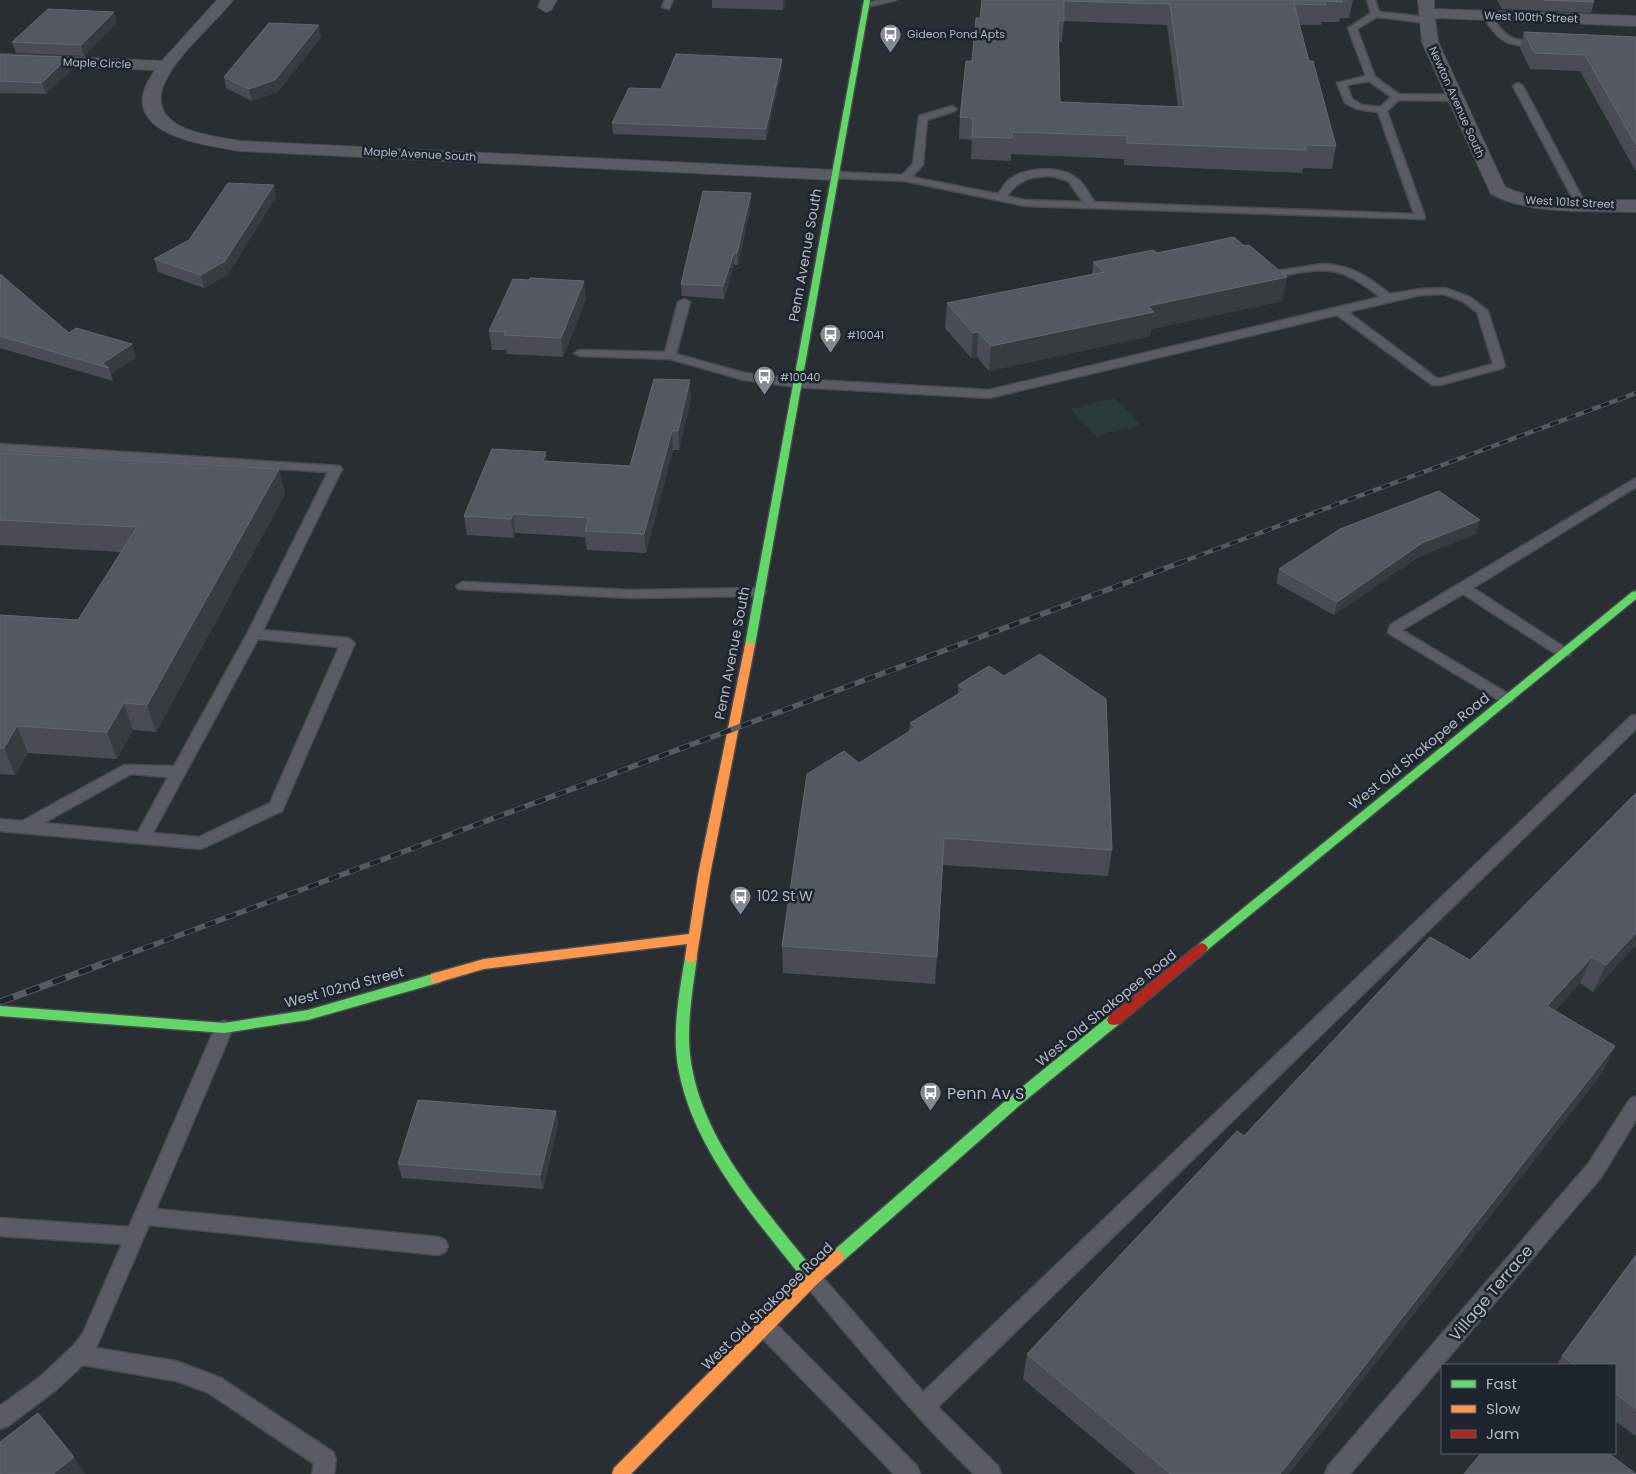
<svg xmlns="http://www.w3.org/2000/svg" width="1636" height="1474" font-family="Poppins,sans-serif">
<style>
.green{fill:#2a3b3c}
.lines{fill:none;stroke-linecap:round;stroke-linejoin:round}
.lane-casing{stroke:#474a4e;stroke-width:3}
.street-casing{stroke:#474a4e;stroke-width:2}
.fast-casing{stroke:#474a4e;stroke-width:3}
.slow-casing{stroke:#474a4e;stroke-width:3}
.jam-casing{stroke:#474a4e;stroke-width:3}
.lane{fill:#595c62;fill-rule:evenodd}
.street{fill:#595c62;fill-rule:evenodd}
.fast{fill:#63d668;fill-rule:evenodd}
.slow{fill:#ff974d;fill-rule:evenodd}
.jam{fill:#b3261e;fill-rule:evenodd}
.rail-far2-casing{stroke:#575b60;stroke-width:4.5}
.rail-far1-casing{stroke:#575b60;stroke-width:5.5}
.rail-casing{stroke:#575b60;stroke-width:7}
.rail-far2{stroke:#1d242e;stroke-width:3;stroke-dasharray:9;stroke-linecap:butt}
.rail-far1{stroke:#1d242e;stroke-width:4;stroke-dasharray:11;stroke-linecap:butt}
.rail{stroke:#1d242e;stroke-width:5;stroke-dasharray:14;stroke-linecap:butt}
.wall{fill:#494d53;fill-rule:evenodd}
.shaded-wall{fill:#373c41}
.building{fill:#54595f;stroke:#63686f;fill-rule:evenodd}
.labels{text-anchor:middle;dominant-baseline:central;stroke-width:5;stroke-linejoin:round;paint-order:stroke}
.far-street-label{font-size:11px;fill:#b3bac5;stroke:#1d242e}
.far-poi-label{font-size:11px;fill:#b3bac5;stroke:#1d242e;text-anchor:start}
.street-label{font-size:14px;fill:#b3bac5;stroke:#1d242e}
.poi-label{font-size:14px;fill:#b3bac5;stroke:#1d242e;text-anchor:start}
.near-poi-label{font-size:16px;fill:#b3bac5;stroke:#1d242e;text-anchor:start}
.near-street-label{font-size:16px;fill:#b3bac5;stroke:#1d242e}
</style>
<rect width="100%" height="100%" fill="#292e33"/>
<path class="green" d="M 1115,398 L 1141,425 L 1096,436 L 1071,409 Z"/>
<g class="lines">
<defs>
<path id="lane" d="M 665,0 L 673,0 L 669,9 L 662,7 Z
M 880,0 L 897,0 L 866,7 L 862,5 Z
M 1367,0 L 1375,0 L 1379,12 L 1427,17 L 1431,20 L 1427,23 L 1377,17 L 1357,29 L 1375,77 L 1399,94 L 1455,95 L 1460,98 L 1455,101 L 1399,100 L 1387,111 L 1425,217 L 1424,219 L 1025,206 L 905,181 L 835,178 L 830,175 L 835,172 L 902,175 L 913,164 L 919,116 L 952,106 L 957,109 L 955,111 L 927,120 L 923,165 L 912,177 L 998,194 C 1002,189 1005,183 1010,179 C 1026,167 1059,166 1075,177 C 1084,183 1089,193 1094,202 L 1414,214 L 1378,112 L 1357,109 L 1345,103 L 1337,83 L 1366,76 L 1348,28 L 1371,13 ZM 1369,81 L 1391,97 L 1380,107 L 1362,105 L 1352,99 L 1347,85 ZM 1052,176 L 1068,181 L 1083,202 L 1025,200 L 1007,196 C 1019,179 1032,176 1052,176 Z
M 1484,13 L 1490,13 C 1507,40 1511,41 1542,41 L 1546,44 C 1541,48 1534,46 1528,46 C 1503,46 1494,35 1483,15 Z
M 1518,83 L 1523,86 L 1585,203 L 1584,205 L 1575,203 L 1513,86 Z
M 1323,264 C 1352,265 1368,277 1390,294 L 1420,289 L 1445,288 L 1470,297 L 1488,311 L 1505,366 L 1503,368 L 1440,385 L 1432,385 L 1337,315 L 989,398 L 797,387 L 744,380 L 670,359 L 580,356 L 574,353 L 580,350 L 665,352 L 678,302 L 684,299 L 690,302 L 676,354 L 745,373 L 797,379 L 989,390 L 1380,297 C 1335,261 1323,269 1269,278 L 1264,275 L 1269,272 ZM 1444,294 L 1462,301 L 1477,312 L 1493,364 L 1438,379 L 1348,312 L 1420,295 Z
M 0,444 L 340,466 L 342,469 L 263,630 L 348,638 L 355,643 L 282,811 L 201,849 L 0,831 L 0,819 L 22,821 L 124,765 L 174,766 L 247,634 L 328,472 L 0,452 ZM 258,639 L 339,647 L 270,803 L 199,837 L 153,833 ZM 131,774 L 168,777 L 138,832 L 44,823 Z
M 1636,478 L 1636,487 L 1473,588 L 1569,650 L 1571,653 L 1569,656 L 1559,656 L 1463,594 L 1402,630 L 1512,696 L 1514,699 L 1512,702 L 1502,702 L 1388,633 L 1390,625 Z
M 463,582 L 631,590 L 759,588 L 766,592 L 759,596 L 631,598 L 458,589 L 456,586 Z
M 1636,715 L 1636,729 L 938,1407 L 998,1466 L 1001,1474 L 974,1474 C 913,1416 860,1349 805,1285 L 802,1279 L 805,1273 L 812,1270 L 819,1273 L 923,1392 L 1631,716 Z
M 224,1021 L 230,1023 L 233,1028 L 156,1209 L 438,1237 L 445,1240 L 448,1246 L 445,1252 L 438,1255 L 149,1225 L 96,1348 L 176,1361 L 221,1378 L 333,1452 L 336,1459 L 334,1474 L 312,1474 L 314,1464 L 207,1392 L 176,1381 L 83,1365 L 56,1390 L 8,1426 L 0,1429 L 0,1406 L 41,1376 L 74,1345 L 83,1333 L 122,1244 L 0,1236 L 0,1218 L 129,1227 L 215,1028 L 218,1023 Z
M 1636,1096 L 1636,1120 L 1602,1176 L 1350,1474 L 1325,1474 L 1328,1466 L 1588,1164 L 1630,1099 Z
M 765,1318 L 772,1320 L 917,1466 L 920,1474 L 894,1474 L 758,1334 L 755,1327 L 758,1320 Z"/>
<path id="street" d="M 217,0 L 233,0 C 215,26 132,88 171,120 C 187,134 220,137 240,141 L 835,170 L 841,171 L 844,175 L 841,179 L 835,180 L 240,151 C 211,146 131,137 144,91 C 146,84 151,77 155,70 L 0,64 L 0,54 L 162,61 Z
M 541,0 L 557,0 L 551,10 L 546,12 L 538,7 Z
M 1418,0 L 1434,0 L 1434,9 L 1636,16 L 1636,26 L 1435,18 L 1438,42 L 1505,187 C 1540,205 1596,199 1636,200 L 1636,212 C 1589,210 1533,216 1491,194 L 1422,42 Z"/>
<path id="fast" d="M 864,0 L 870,0 L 755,645 L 750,648 L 745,645 Z
M 1636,591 L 1636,599 L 1206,951 L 1202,953 L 1198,951 L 1196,948 L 1198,945 L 1632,592 Z
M 691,953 L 696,955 L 697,958 C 692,994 685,1032 692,1068 C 707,1148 768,1212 817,1274 L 819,1279 L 817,1284 L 812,1286 L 807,1284 C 756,1219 693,1151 678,1067 C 672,1031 679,994 685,958 L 686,955 Z
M 436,973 L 441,974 L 442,978 L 441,982 L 308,1020 L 224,1033 L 0,1016 L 0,1006 L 224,1023 L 308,1010 Z
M 1114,1015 L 1119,1016 L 1121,1020 L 1119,1024 L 1021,1104 L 842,1262 L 837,1264 L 832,1262 L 830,1257 L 832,1252 L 1011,1096 L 1109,1016 Z"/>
<path id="slow" d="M 750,642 L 755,645 L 710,875 L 696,961 L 691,963 L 686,961 L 685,958 L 687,944 L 484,969 L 436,983 L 431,982 L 430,978 L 431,974 L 484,959 L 689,934 L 698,875 L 745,645 Z
M 837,1250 L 842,1252 L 844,1257 L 842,1262 L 817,1284 L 631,1474 L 612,1474 L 614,1468 L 807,1274 L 832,1252 Z"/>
<path id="jam" d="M 1202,943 L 1206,945 L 1208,948 L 1206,951 L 1119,1024 L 1114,1025 L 1109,1024 L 1107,1020 L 1109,1016 L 1198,945 Z"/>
</defs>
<use href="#lane" class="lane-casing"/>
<use href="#street" class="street-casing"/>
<use href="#fast" class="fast-casing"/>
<use href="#slow" class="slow-casing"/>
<use href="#jam" class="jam-casing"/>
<use href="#lane" class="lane"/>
<use href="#street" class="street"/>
<use href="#fast" class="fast"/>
<use href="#slow" class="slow"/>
<use href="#jam" class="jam"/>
<defs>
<path id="rail-far2" d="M 1179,563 L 1636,393"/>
<path id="rail-far1" d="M 102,964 L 1182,562"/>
<path id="rail" d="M 0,1002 L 105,963"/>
</defs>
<use href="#rail-far2" class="rail-far2-casing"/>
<use href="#rail-far1" class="rail-far1-casing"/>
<use href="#rail" class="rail-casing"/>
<use href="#rail-far2" class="rail-far2"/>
<use href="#rail-far1" class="rail-far1"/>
<use href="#rail" class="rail"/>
</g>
<path class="wall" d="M 712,0 L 786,0 L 783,10 L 712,8 Z
M 982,0 L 1353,0 L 1349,18 L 1340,18 L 1339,22 L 1322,22 L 1321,25 L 1299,25 L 1309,61 L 1336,146 L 1332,169 L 1303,168 L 1302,173 L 1124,165 L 1124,159 L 1011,154 L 1011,161 L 971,159 L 972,140 L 959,139 L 960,117 L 980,18 ZM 1064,21 L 1167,25 L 1178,107 L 1060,102 L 1059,42 L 1062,42 Z
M 1497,0 L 1593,0 L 1594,2 L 1591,13 L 1502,9 Z
M 117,23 L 84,56 L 16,53 L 12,42 Z
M 1524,32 L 1636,37 L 1636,170 L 1635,170 L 1580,71 L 1530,69 L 1520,48 Z
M 321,37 L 278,92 L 252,101 L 226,88 L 224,77 Z
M 0,55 L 72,69 L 46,94 L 0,93 Z
M 782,59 L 782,69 L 766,140 L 613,134 L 612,123 L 661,89 Z
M 751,193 L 751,205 L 738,265 L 734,265 L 724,299 L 682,296 L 681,284 Z
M 276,197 L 228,274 L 204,288 L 158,272 L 154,259 Z
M 1244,246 L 1287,277 L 1282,301 L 1151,329 L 1150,336 L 989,371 L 977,357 L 971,358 L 945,328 L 947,303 L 1092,274 L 1093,262 L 1157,253 Z
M 0,274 L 69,333 L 136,357 L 111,374 L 113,381 L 0,348 Z
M 586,299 L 563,357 L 507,354 L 506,350 L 492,350 L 489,331 Z
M 691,399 L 679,450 L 673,450 L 646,553 L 587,550 L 585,537 L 515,533 L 514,538 L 467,535 L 464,516 L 548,461 L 630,466 Z
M 0,453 L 279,469 L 285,494 L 156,732 L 133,730 L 117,759 L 28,753 L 15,775 L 0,774 L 0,615 L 78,620 L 121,552 L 0,545 Z
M 1476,534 L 1418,557 L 1334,615 L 1276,583 L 1279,569 Z
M 989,666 L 1112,850 L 1108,876 L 943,865 L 935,984 L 783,973 L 782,946 L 909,731 L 910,723 L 958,694 L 958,685 Z
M 1636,945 L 1593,992 L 1580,983 L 1555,1011 L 1615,1046 L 1602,1073 L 1289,1474 L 1136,1474 L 1023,1379 L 1027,1354 L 1244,1136 L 1470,960 Z
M 556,1111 L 558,1125 L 543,1189 L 402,1178 L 398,1164 Z
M 1636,1255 L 1636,1436 L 1615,1421 L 1615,1365 L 1556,1365 L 1562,1356 Z"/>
<path class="shaded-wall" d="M 783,0 L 786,0 L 783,10 Z
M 114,12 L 117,23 L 84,56 L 81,45 Z
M 319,25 L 321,37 L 278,92 L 252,101 L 249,89 Z
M 68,57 L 72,69 L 46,94 L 42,83 Z
M 782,59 L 782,69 L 766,140 L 766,129 Z
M 274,185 L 276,197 L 228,274 L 204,288 L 201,275 Z
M 751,193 L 751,205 L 738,265 L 737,253 Z
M 734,253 L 734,265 L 724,299 L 723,286 Z
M 1287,277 L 1282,301 L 1151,329 L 1150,336 L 989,371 L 991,346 L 1148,306 Z
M 584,281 L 586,299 L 563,357 L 561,338 Z
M 978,332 L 977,357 L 971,358 L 973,333 Z
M 132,344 L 136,357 L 111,374 L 109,368 L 103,363 Z
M 690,380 L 691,399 L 679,450 L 678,431 Z
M 672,431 L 673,450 L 646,553 L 644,534 Z
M 546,452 L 549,471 L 543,461 Z
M 279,469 L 285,494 L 156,732 L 147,705 Z
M 513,514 L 515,533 L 514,538 L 511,519 Z
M 1480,520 L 1476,534 L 1418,557 L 1334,615 L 1337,602 L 1422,543 Z
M 124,703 L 133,730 L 117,759 L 107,732 Z
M 17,726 L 28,753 L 15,775 L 4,748 Z
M 1636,933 L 1636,945 L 1593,992 L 1606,965 Z
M 1592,957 L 1580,983 L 1535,1032 L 1547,1006 Z
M 1615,1046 L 1602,1073 L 1289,1474 L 1280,1474 Z
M 556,1111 L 558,1125 L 543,1189 L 540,1175 Z
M 74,1457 L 85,1474 L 53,1474 Z"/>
<path class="building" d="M 982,0 L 1342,0 L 1343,2 L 1324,1 L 1326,5 L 1294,4 L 1309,61 L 1313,61 L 1336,146 L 1305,145 L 1306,150 L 1127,143 L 1127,136 L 1013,132 L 1012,138 L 972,137 L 973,118 L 960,117 L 966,61 L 972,61 L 976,18 L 980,18 ZM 1064,1 L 1170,4 L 1184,107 L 1060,102 L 1058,21 L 1064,21 Z
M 1544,0 L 1593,0 L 1594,2 Z
M 48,9 L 114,12 L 81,45 L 12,42 Z
M 269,23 L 319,25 L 275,80 L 249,89 L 224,77 Z
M 1524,32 L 1636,37 L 1636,145 L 1585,55 L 1534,53 Z
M 676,54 L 782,59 L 766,129 L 612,123 L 629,88 L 661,89 Z
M 0,55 L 68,57 L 42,83 L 0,81 Z
M 228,183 L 274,185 L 225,261 L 201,275 L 154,259 L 189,240 Z
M 703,191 L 751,193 L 737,253 L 734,253 L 723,286 L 681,284 Z
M 1234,237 L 1244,246 L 1249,245 L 1287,277 L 1148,306 L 1154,312 L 991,346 L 978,332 L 973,333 L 947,303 L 1104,272 L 1093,262 L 1153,250 L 1157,253 Z
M 0,274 L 69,333 L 76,328 L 132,344 L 103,363 L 109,368 L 0,336 Z
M 530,278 L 584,281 L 561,338 L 504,335 L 506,332 L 489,331 L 513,279 L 529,280 Z
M 654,379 L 690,380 L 678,431 L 672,431 L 644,534 L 585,531 L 589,518 L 513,514 L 511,519 L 464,516 L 492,449 L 546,452 L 543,461 L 630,466 Z
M 0,453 L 279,469 L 147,705 L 124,703 L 107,732 L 17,726 L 4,748 L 0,748 L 0,615 L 78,620 L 137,527 L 0,520 Z
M 1439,491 L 1480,520 L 1422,543 L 1337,602 L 1279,569 L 1340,529 Z
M 1040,654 L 1106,699 L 1112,850 L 944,838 L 937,957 L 782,946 L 807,774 L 844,751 L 859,763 L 916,727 L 910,723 L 965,690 L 958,685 L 989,666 L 1004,676 Z
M 1636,793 L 1636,933 L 1606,965 L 1592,957 L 1547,1006 L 1615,1046 L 1280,1474 L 1171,1474 L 1027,1354 L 1237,1131 L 1244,1136 L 1430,937 L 1470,960 Z
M 418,1100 L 556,1111 L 540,1175 L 398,1164 Z
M 1636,1255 L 1636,1409 L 1615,1393 L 1615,1365 L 1575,1365 L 1562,1356 Z
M 38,1413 L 74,1457 L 53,1474 L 0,1474 L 0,1442 Z
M 1481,1453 L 1608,1453 L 1636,1474 L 1464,1474 Z"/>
<defs>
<symbol id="bus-pin" viewBox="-11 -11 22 30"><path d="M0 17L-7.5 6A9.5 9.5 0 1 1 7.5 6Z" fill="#838992" stroke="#1d242e"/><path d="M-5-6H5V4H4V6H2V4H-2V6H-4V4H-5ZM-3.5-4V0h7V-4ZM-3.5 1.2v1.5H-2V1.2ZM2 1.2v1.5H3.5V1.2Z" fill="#fff"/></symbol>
</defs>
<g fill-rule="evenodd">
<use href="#bus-pin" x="878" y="22" width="25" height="34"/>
<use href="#bus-pin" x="818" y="322" width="25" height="34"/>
<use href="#bus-pin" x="752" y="364" width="25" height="34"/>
<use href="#bus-pin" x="728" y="884" width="25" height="34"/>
<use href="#bus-pin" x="918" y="1080" width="25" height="34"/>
</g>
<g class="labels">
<g class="far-street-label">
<text transform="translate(1531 17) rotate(2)">West 100th Street</text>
<text transform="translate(97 63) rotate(2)">Maple Circle</text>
<text transform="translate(1457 102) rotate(66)">Newton Avenue South</text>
<text transform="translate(420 154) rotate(3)">Maple Avenue South</text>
<text transform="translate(1570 202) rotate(3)">West 101st Street</text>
</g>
<g class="far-poi-label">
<text x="907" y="34">Gideon Pond Apts</text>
<text x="847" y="335">#10041</text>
<text x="780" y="377">#10040</text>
</g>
<g class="street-label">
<text transform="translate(805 255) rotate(-80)">Penn Avenue South</text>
<text transform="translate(732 653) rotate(-79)">Penn Avenue South</text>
<text transform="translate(1419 751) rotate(-39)">West Old Shakopee Road</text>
<text transform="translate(344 987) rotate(-15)">West 102nd Street</text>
<text transform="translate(1106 1008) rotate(-39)">West Old Shakopee Road</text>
<text transform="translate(767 1306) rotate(-44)">West Old Shakopee Road</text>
</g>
<g class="poi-label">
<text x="757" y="896">102 St W</text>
</g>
<g class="near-poi-label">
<text x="947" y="1093">Penn Av S</text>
</g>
<g class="near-street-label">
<text transform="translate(1491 1293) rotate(-50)">Village Terrace</text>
</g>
</g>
<rect x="1441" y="1364" width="175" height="90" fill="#1d242e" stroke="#59606a"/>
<rect x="1451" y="1380" width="25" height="8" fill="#63d668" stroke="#59606a"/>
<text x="1486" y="1389" font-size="15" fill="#b3bac5">Fast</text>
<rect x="1451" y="1405" width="25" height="8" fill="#ff974d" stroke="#59606a"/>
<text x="1486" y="1414" font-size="15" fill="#b3bac5">Slow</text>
<rect x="1451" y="1430" width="25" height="8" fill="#b3261e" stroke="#59606a"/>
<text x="1486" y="1439" font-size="15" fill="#b3bac5">Jam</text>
</svg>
